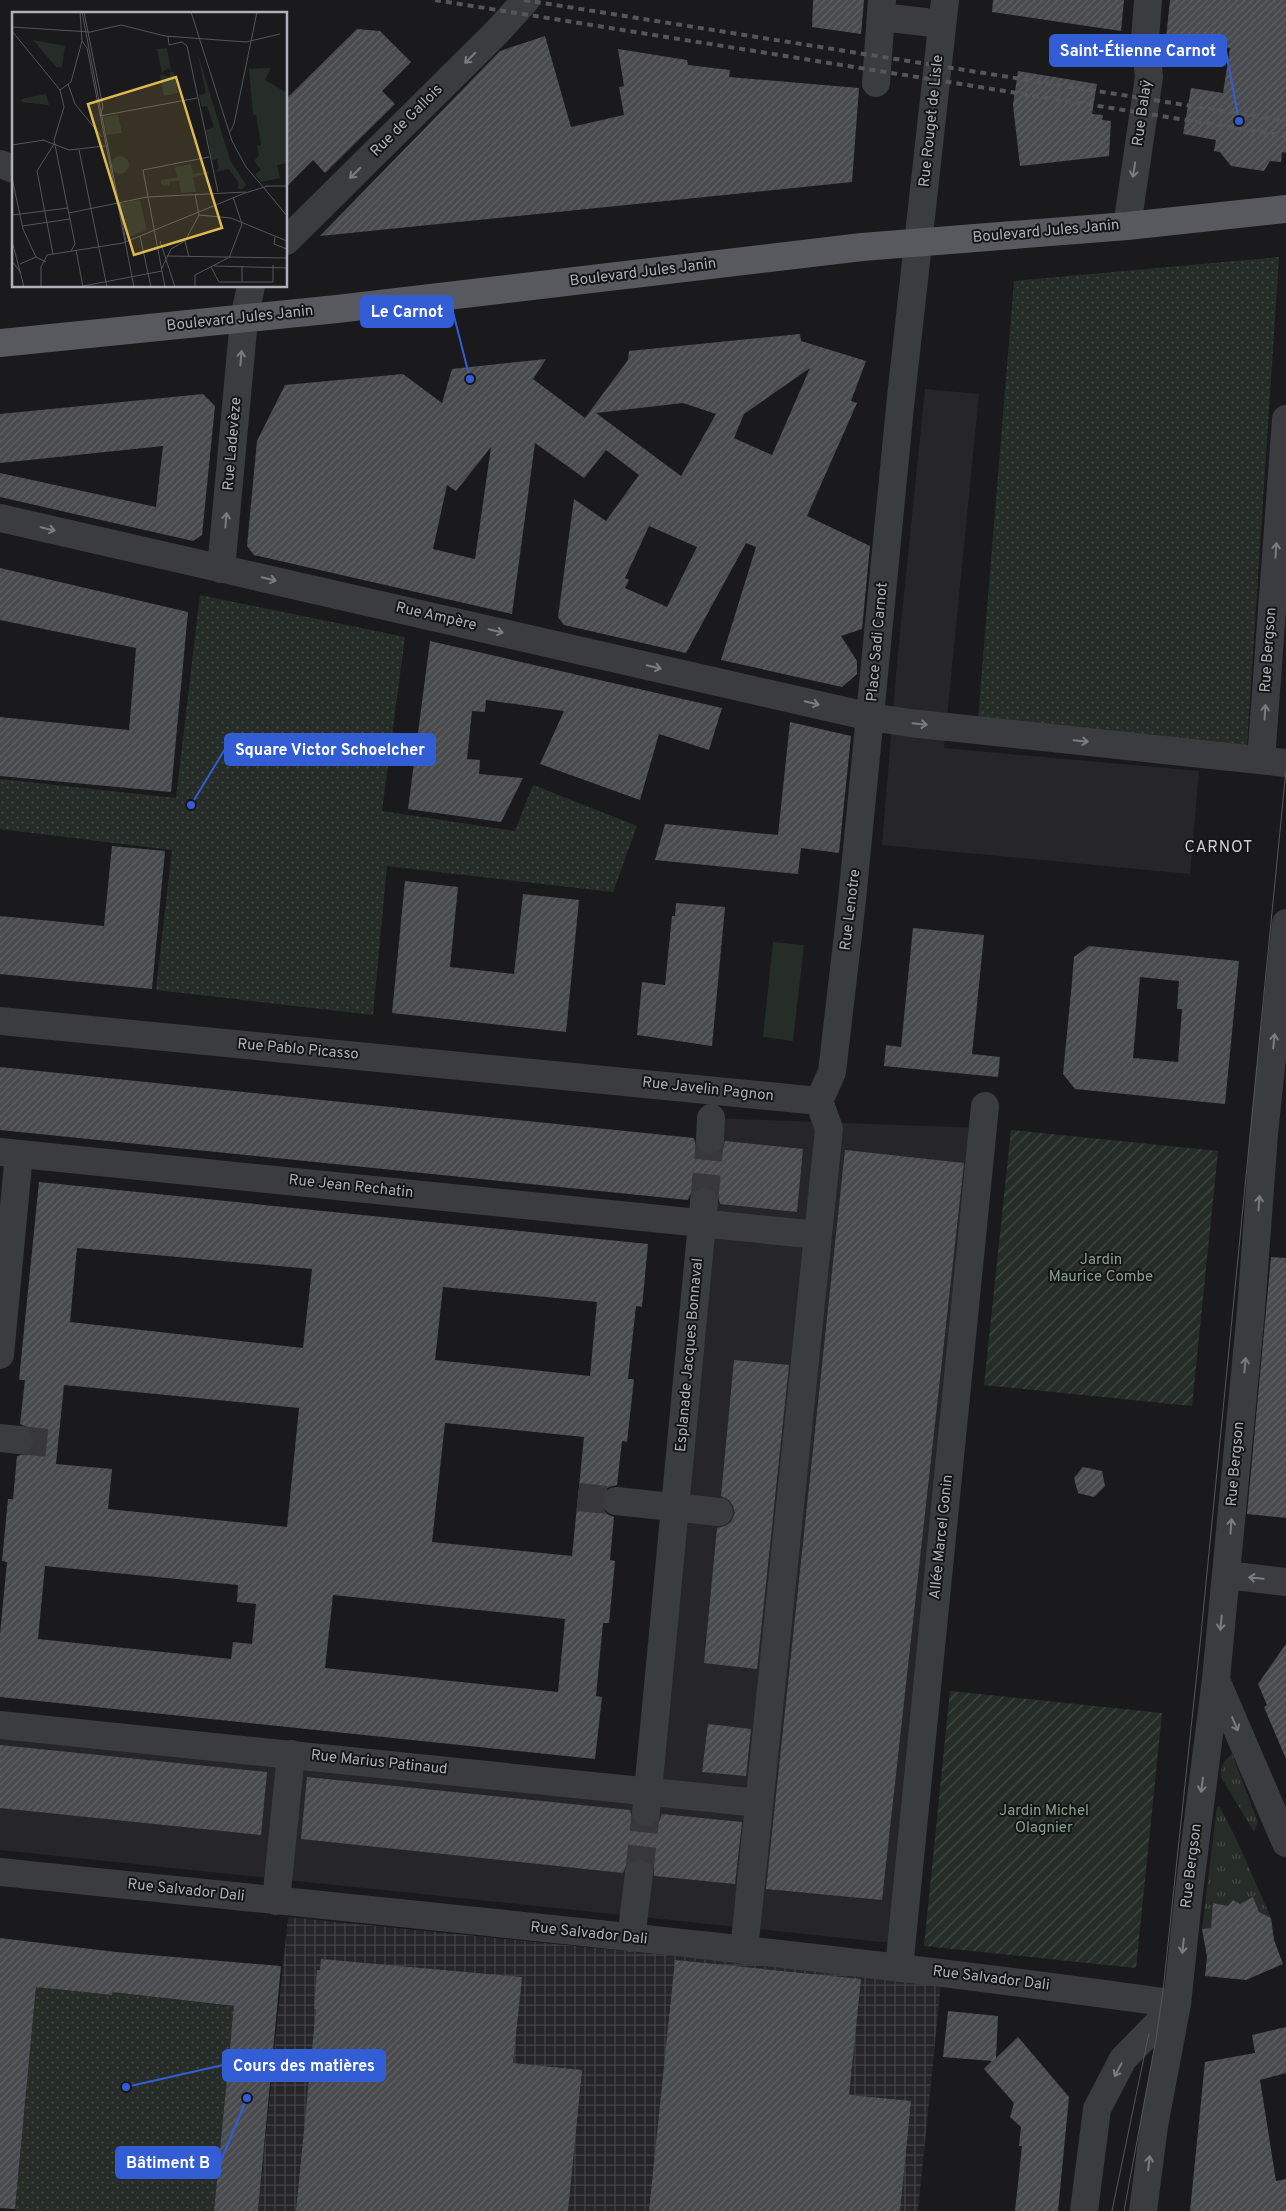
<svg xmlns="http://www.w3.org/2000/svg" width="1286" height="2211" font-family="Overpass,sans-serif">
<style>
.built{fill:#262629}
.industrial{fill:url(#industrial-grid)}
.grass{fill:url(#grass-tufts)}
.park{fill:url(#park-dots)}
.garden{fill:url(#garden-furrows)}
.pitch{fill:#262d28}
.building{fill:url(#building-hatch);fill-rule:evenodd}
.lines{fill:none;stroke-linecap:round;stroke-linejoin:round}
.minor-tunnel{stroke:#38383c;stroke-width:28;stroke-dasharray:28 14;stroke-linecap:butt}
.minor{stroke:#3b3c40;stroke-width:28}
.major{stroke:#58595f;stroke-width:28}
.tram{stroke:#55565b;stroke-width:1}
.rail{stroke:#55565b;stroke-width:4;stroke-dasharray:6 5;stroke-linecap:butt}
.oneway{stroke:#7a7c83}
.labels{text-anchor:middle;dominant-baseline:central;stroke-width:4;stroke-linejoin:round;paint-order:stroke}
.street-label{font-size:15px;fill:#aeb1ba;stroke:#151517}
.park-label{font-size:15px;fill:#88a28c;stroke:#151517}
.neighbourhood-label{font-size:16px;letter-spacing:1px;fill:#cfd0d6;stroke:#151517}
.inset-road{fill:none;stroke:#55565b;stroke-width:1}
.view{fill:#ddba50;fill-opacity:0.15;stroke:#ddba50;stroke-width:2.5}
.inset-edge{fill:none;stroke:#aeb1ba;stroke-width:2.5}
.leader{fill:none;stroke:#335dd4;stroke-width:2}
.callout-dot{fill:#335dd4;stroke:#151517;stroke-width:2}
.callout{fill:#335dd4;stroke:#335dd4;stroke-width:2}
.callout-label{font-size:16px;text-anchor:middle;font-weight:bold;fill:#fff}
</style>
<defs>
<pattern id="industrial-grid" width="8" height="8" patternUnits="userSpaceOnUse" patternTransform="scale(1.25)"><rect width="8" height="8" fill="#262629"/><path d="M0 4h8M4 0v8" fill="none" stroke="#434346"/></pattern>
<pattern id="grass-tufts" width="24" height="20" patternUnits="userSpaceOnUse" patternTransform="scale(1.25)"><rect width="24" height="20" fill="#262d28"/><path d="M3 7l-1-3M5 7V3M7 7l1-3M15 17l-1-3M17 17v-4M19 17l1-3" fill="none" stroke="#434945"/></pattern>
<pattern id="park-dots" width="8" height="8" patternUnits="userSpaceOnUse" patternTransform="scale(1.25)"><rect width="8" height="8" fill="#262d28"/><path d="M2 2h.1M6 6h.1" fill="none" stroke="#434945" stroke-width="1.8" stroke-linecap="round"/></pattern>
<pattern id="garden-furrows" width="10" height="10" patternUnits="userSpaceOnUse" patternTransform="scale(1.25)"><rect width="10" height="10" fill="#262d28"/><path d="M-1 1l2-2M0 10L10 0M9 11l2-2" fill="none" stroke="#434945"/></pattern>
<pattern id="building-hatch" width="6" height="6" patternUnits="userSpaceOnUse" patternTransform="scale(1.25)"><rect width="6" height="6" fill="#494a4e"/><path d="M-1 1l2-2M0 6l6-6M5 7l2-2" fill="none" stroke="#616265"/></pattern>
</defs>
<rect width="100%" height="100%" fill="#1a1a1c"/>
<path class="built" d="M 925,389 L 979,394 L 944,748 L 1199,771 L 1190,874 L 882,845 L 897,663 Z
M 711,1118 L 983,1128 L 901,1944 L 0,1850 L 0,1725 L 649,1790 Z"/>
<path class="industrial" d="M 288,1917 L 941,1983 L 918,2211 L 258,2211 Z"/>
<path class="grass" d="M 1232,1754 L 1258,1822 L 1254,1832 L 1221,1777 C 1221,1766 1223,1761 1232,1754 Z
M 1217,1806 L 1220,1807 L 1239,1845 L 1271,1918 L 1259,1912 L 1253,1897 L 1240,1904 L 1233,1901 L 1228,1906 L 1214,1903 L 1211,1928 L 1202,1929 Z"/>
<path class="park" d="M 1279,257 L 1247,745 L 978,719 L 1014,281 Z
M 200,595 L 405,637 L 382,811 L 515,831 L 533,785 L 637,826 L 613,892 L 387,866 L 373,1015 L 156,990 L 172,850 L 0,829 L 0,779 L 176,798 Z
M 36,1987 L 111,1995 L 112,1992 L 239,2007 L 231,2037 L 214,2211 L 15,2211 Z"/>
<path class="garden" d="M 1011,1130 L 1218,1151 L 1192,1406 L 984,1385 Z
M 950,1691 L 1162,1713 L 1136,1968 L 924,1946 Z"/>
<path class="pitch" d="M 773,942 L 804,945 L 793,1041 L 763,1037 Z"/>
<path class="building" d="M 813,0 L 864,0 L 861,34 L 812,27 Z
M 993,0 L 1124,0 L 1121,31 L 992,12 Z
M 1170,0 L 1286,0 L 1286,153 L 1282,152 L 1281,162 L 1270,161 L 1264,171 L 1231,166 L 1220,152 L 1214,151 L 1216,140 L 1183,134 L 1191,88 L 1223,93 L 1230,48 L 1166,38 Z
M 357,29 L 380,31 L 411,62 L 382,91 L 395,104 L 325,173 L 313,160 L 286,187 L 286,99 Z
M 545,36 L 571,127 L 624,115 L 619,87 L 624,86 L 618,49 L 687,60 L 688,65 L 730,70 L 729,77 L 859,88 L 852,182 L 320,236 L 500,51 Z
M 1018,71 L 1097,84 L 1092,114 L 1103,115 L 1102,120 L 1111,121 L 1109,156 L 1020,166 L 1013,105 Z
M 800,334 L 801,341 L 866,361 L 851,401 L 857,403 L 807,516 L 870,546 L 862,629 L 841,636 L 857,661 L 857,674 L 842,687 L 721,660 L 756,547 L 746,543 L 686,653 L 564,625 L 558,617 L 574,499 L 606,521 L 639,475 L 606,450 L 584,478 L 535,443 L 512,614 L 254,555 L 247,546 L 257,441 L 285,385 L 403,374 L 442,403 L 452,369 L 546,359 L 533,379 L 585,418 L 628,360 L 629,351 ZM 810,368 L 772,455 L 734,438 L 744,414 ZM 683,403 L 716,414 L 681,476 L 596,413 ZM 491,447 L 475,559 L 433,549 L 447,485 L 456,491 ZM 649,526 L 697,547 L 667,607 L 625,588 L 629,580 L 625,578 Z
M 203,394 L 215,406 L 202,535 L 193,541 L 0,497 L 0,473 L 156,507 L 163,446 L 0,463 L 0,414 Z
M 0,568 L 188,612 L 171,792 L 0,776 L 0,717 L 129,730 L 136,648 L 0,620 Z
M 430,641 L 722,708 L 709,750 L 659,734 L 640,800 L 540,764 L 564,711 L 486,700 L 485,712 L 472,711 L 467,759 L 480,760 L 479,774 L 523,778 L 501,822 L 408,809 Z
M 790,722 L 851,736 L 839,853 L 801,848 L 798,874 L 655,860 L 665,824 L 778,835 Z
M 112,846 L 165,851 L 152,989 L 0,974 L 0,916 L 104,926 Z
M 405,881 L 458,887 L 450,967 L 514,974 L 523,894 L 579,900 L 566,1032 L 392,1013 Z
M 676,903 L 725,907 L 712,1046 L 637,1035 L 642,982 L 665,985 L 672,916 L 675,916 Z
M 913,928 L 984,935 L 972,1054 L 1000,1057 L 998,1077 L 884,1066 L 886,1045 L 901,1047 Z
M 1089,946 L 1239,961 L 1225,1104 L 1075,1089 L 1063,1074 L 1072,982 L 1074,957 ZM 1140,977 L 1179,981 L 1177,1009 L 1182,1009 L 1178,1062 L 1133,1058 Z
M 0,1067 L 694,1138 L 696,1147 L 701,1152 L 709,1155 L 718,1153 L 723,1148 L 725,1141 L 803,1149 L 797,1212 L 720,1204 L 718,1195 L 713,1189 L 706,1187 L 697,1188 L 691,1193 L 688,1200 L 0,1130 Z
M 845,1150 L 964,1163 L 882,1900 L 766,1889 Z
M 39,1182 L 648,1244 L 642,1307 L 636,1306 L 628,1379 L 634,1379 L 627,1442 L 622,1441 L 617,1485 L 609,1487 L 603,1492 L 601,1499 L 602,1508 L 607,1514 L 614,1517 L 610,1560 L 615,1561 L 609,1623 L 603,1623 L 596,1696 L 602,1697 L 595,1759 L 0,1697 L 0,1634 L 7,1562 L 2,1561 L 8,1499 L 13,1499 L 17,1456 L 25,1454 L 31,1450 L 35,1441 L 33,1433 L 29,1428 L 20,1424 L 25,1380 L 19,1380 ZM 77,1248 L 312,1269 L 303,1348 L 70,1322 ZM 443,1287 L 597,1302 L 590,1376 L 435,1360 ZM 64,1385 L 299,1408 L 287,1527 L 108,1509 L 112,1469 L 56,1464 ZM 445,1423 L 584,1437 L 572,1556 L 432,1542 ZM 45,1566 L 238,1585 L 237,1602 L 256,1604 L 252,1644 L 233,1642 L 231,1659 L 38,1639 ZM 333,1595 L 565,1619 L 558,1692 L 325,1668 Z
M 1271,1257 L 1286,1258 L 1286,1518 L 1247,1514 Z
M 734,1360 L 789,1365 L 757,1669 L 704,1663 L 717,1528 L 725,1526 L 731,1522 L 735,1513 L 733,1506 L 729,1500 L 721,1496 Z
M 1083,1467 L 1102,1471 L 1105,1486 L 1094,1497 L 1078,1493 L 1074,1478 Z
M 1286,1644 L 1286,1759 L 1264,1707 L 1267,1705 L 1258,1684 Z
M 708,1724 L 751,1729 L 746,1776 L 702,1772 Z
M 0,1745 L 267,1772 L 261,1835 L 0,1808 Z
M 307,1777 L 630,1810 L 632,1819 L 637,1825 L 644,1827 L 653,1826 L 659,1821 L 662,1814 L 742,1822 L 735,1884 L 654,1876 L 654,1868 L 649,1862 L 640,1858 L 632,1860 L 627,1864 L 623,1873 L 301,1839 Z
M 1253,1897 L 1259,1912 L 1271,1918 L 1274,1940 L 1283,1964 L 1246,1980 L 1205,1976 L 1207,1957 L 1202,1929 L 1211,1928 L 1213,1903 L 1228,1906 L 1233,1900 L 1240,1904 Z
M 0,1938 L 116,1952 L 281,1966 L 258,2211 L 214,2211 L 234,2006 L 112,1992 L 112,1995 L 36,1987 L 15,2209 L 0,2208 Z
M 321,1959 L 522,1977 L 513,2063 L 582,2070 L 568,2211 L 296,2211 L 316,2009 L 314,2009 L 317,1970 L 320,1970 Z
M 675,1960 L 861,1979 L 849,2095 L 911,2101 L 900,2211 L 649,2211 Z
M 948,2011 L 998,2016 L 996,2058 L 1018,2037 L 1069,2097 L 1058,2211 L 1015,2211 L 1022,2146 L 1019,2146 L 1021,2127 L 1010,2117 L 1014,2103 L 984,2069 L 992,2061 L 943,2057 Z
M 1286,2027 L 1286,2073 L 1260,2080 L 1276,2181 L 1286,2179 L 1286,2211 L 1190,2211 L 1205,2062 L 1255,2053 L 1252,2035 Z"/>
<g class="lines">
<path class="minor-tunnel" d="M 704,1202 L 710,1139
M 19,1440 L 58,1444
M 578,1497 L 616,1501
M 639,1874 L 646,1812"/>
<path class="minor" d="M 881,17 L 942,24
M 876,83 L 882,0
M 0,164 L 14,169
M 1127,226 L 1149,77 L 1145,39 L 1148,0
M 286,241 L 497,32 L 526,0
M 0,518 L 871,717 L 910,723 L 1286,763
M 221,569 L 244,319 L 251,286
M 1261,760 L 1286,419
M 0,1021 L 819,1101
M 819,1101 L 832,1072 L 852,900 L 901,397 L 945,0
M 710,1139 L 711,1118
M 0,1152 L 818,1235
M 0,1355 L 19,1154
M 0,1438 L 19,1440
M 616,1501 L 719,1512
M 1226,1575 L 1286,1582
M 1216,1680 L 1286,1843
M 0,1725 L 759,1803
M 646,1812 L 704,1202
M 0,1872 C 393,1913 786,1949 1177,2004
M 276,1901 L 291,1754
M 631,1938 L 639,1874
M 744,1950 L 829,1129 L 819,1101
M 899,1968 L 985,1106
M 1084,2211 L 1097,2109 L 1123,2059 L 1177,2004
M 1143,2211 L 1154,2126 L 1177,2004 L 1188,1900 L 1216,1679 L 1251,1310 L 1264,1134 L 1286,923"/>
<path class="major" d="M 0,343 L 337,309 L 862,247 L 1127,226 L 1286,209"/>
<path class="tram" d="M 1112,2211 L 1149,2033
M 1124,2211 L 1156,2039 L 1163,1991 L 1200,1644 L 1286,770"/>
<path class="rail" d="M 435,0 L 1286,136
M 524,0 L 1286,121"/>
</g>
<defs><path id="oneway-shaft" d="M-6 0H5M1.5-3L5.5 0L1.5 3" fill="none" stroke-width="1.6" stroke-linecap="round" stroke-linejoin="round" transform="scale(1.25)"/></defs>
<g class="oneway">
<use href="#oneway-shaft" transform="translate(470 58) rotate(135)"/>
<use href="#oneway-shaft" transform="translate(1134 170) rotate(99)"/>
<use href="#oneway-shaft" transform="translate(355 173) rotate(135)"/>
<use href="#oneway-shaft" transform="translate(241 358) rotate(-85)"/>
<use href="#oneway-shaft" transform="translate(226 520) rotate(-85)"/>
<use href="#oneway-shaft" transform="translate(48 529) rotate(13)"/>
<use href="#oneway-shaft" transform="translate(1276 550) rotate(-86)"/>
<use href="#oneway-shaft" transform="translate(269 579) rotate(13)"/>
<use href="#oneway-shaft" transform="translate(496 631) rotate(13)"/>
<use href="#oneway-shaft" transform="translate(654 667) rotate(13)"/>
<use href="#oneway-shaft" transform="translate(812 703) rotate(13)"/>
<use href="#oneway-shaft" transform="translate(1265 712) rotate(-86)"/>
<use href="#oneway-shaft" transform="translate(920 724) rotate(6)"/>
<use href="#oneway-shaft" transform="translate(1081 741) rotate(6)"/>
<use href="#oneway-shaft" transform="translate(1274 1041) rotate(-84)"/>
<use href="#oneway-shaft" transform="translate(1259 1203) rotate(-86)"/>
<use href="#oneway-shaft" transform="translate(1245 1365) rotate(-85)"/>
<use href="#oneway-shaft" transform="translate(1231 1526) rotate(-86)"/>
<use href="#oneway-shaft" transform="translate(1256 1578) rotate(-174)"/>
<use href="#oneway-shaft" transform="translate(1221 1623) rotate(96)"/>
<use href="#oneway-shaft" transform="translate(1235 1724) rotate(67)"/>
<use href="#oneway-shaft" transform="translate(1202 1785) rotate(97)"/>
<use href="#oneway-shaft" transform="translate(1183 1946) rotate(96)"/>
<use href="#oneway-shaft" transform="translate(1118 2070) rotate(118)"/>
<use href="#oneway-shaft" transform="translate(1149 2163) rotate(-83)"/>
</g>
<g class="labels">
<g class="street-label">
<text transform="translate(1143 113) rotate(-82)">Rue Balaÿ</text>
<text transform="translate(407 121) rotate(-45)">Rue de Gallois</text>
<text transform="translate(932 121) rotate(-84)">Rue Rouget de Lisle</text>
<text transform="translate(1046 232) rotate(-5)">Boulevard Jules Janin</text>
<text transform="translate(643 273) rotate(-7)">Boulevard Jules Janin</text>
<text transform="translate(240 319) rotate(-6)">Boulevard Jules Janin</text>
<text transform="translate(233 444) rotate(-85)">Rue Ladevèze</text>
<text transform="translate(436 617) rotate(13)">Rue Ampère</text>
<text transform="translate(878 642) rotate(-85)">Place Sadi Carnot</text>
<text transform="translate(1269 650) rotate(-86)">Rue Bergson</text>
<text transform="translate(851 910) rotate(-83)">Rue Lenotre</text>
<text transform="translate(298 1050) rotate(5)">Rue Pablo Picasso</text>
<text transform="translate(708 1090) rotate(6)">Rue Javelin Pagnon</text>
<text transform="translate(351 1187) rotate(6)">Rue Jean Rechatin</text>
<text transform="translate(690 1355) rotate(-85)">Esplanade Jacques Bonnaval</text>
<text transform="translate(1236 1464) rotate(-85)">Rue Bergson</text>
<text transform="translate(942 1537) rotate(-84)">Allée Marcel Gonin</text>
<text transform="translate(379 1763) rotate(6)">Rue Marius Patinaud</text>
<text transform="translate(1192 1866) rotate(-83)">Rue Bergson</text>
<text transform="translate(186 1891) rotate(6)">Rue Salvador Dali</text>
<text transform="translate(589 1934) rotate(6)">Rue Salvador Dali</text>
<text transform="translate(991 1979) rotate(7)">Rue Salvador Dali</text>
</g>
<g class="park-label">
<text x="1101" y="1260">Jardin<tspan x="1101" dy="17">Maurice Combe</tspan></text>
<text x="1044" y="1811">Jardin Michel<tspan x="1044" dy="17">Olagnier</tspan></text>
</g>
<g class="neighbourhood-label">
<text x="1219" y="848">CARNOT</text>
</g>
</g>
<g transform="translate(12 12)">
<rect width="275" height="275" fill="#1a1a1c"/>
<path d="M 155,36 L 159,59 L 156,56 L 150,61 L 145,37 ZM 185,39 L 218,148 L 234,173 L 230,177 L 226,177 L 226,170 L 217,157 L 203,160 L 207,156 L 205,147 L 200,148 L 194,118 L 202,115 L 195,94 L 190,95 L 187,83 L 194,81 ZM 259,56 L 253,68 L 275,81 L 275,151 L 265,153 L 268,166 L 249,170 L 243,162 L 249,158 L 242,149 L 247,143 L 245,134 L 249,133 L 244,103 L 241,102 L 237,57 ZM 162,60 L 166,81 L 152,84 L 148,63 L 158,64 L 157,61 ZM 179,152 L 181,162 L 196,159 L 197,162 L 181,165 L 184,180 L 169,181 L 167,169 L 158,170 L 157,174 L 149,173 L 149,168 L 165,165 L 163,155 ZM 128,188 L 135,218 L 117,225 L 109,191 Z" fill="#262d28"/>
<path d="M 34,82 L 37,93 L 10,90 L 9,87 ZM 106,103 L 110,121 L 95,123 L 91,105 ZM99 153a9 9 0 1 1 18 0a9 9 0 1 1-18 0Z" fill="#262d28"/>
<path d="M 21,28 L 53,34 L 50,55 L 44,55 Z" fill="#262d28"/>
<path class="inset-road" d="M 70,0 L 114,230M 72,0 L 91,95 L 88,104M 179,0 L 220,129 L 234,155 L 252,176M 0,15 L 78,20 L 109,13 L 153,24 L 234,30 L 268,22M 0,19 L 48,78M 156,24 L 157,33 L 170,30 L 175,34 L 206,180M 70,29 L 75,36 L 122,275M 56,72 L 63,92 L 90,125M 88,104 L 185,86M 218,120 L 222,112 L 245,0M 31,128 L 57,138 L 93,134M 0,133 L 32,128M 67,138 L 95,275M 0,166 L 11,217 L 24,245 L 34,250M 253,174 L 275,174M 252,176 L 275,204M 221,185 L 230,212M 108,191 L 117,229M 57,201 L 135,185 L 234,180M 0,203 L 56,196M 187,203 L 219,206 L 275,229M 10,214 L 58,207M 128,224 L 139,275M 263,225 L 262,232 L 275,237M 0,229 L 12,275M 148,229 L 163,275M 173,229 L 177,245M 64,238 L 71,275M 59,239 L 63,232 L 42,128 L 52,95 L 48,78 L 59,70 L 70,29 L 68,0M 41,242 L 25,159 L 42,132M 155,244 L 275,246M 217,246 L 230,212M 0,249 L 9,261M 8,252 L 24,245M 202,254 L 275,256M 199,255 L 207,270 L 261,270 L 261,253M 150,256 L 159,237 L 173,229 L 187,203 L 183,182M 230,270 L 230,254M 29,275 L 29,255 L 35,243 L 111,231 L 233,181 L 256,174M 66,275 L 150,259M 153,275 L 131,158 L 197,145M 183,275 L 183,263 L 216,246"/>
<path class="view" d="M 164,65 L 210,216 L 122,243 L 76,92 Z"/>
<rect width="275" height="275" class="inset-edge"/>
</g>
<path class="leader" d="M1239 121L1226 51M470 379L453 312M191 805L225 749M126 2087L223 2065M247 2098L220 2163"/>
<g class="callout-dot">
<circle cx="1239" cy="121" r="5"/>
<circle cx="470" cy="379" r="5"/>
<circle cx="191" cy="805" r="5"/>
<circle cx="126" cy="2087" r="5"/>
<circle cx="247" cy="2098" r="5"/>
</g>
<g class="callout">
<rect x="1050" y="35" width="176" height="31" rx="5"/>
<rect x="361" y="296" width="92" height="31" rx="5"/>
<rect x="225" y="734" width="210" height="31" rx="5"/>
<rect x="223" y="2050" width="162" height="31" rx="5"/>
<rect x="116" y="2147" width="104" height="31" rx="5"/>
</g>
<g class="callout-label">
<text x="1138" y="56">Saint-Étienne Carnot</text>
<text x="407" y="317">Le Carnot</text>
<text x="330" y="755">Square Victor Schoelcher</text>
<text x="304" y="2071">Cours des matières</text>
<text x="168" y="2168">Bâtiment B</text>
</g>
</svg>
